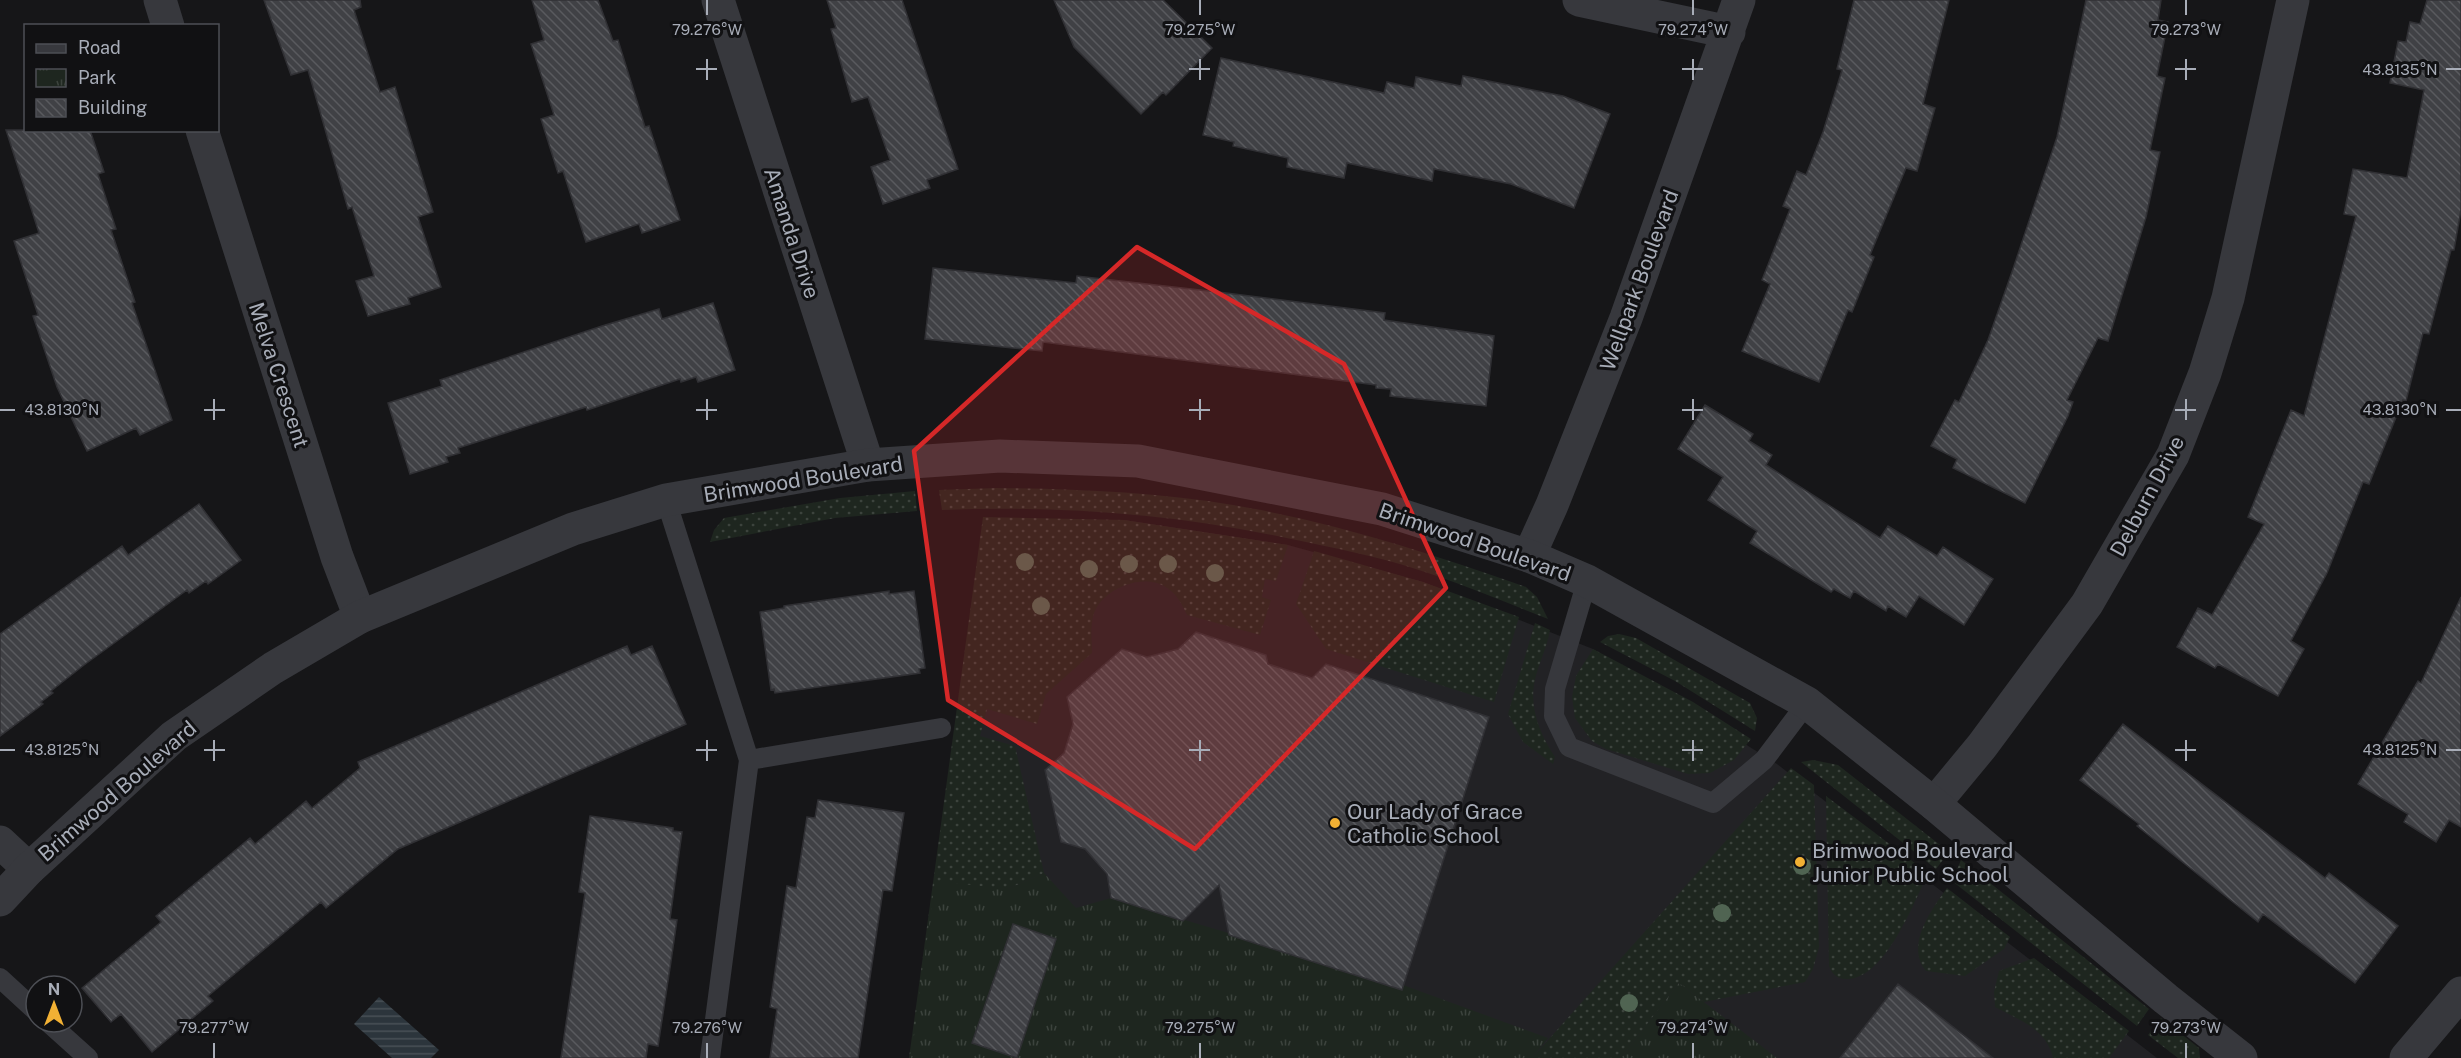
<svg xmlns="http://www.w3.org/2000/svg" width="2461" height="1058" font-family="'Public Sans',sans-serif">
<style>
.built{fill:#222225}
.grass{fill:url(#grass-dots)}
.park{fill:url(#park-tufts)}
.water{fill:url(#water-rules)}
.building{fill:url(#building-back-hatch);stroke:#303034;stroke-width:1.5}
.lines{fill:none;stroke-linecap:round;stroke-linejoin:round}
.service{stroke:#37383d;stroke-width:20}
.minor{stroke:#37383d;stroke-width:33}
.tertiary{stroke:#37383d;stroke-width:33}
.tree{fill:#506452}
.marked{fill:#d62828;fill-opacity:0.2;stroke:#d62828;stroke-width:4.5;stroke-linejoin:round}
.ticks{fill:none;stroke:#a8adb8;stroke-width:2}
.poi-dot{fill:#f2b134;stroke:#111113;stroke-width:2}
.labels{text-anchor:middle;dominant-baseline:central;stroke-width:6;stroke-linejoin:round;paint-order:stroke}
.street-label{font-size:21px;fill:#a8adb8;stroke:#111113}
.poi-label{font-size:21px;fill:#a8adb8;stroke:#111113;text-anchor:start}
.ticks-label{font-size:15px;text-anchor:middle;fill:#a8adb8;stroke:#111113;stroke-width:6;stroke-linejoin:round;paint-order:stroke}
</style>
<defs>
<pattern id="grass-dots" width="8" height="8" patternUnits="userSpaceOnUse" patternTransform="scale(1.5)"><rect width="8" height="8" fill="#1e261f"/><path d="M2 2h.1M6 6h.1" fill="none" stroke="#3c433d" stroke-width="1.8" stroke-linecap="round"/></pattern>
<pattern id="park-tufts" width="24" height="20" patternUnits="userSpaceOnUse" patternTransform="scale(1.5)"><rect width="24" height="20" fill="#1e261f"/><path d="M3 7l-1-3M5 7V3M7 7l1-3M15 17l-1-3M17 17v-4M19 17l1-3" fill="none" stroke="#3c433d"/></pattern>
<pattern id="water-rules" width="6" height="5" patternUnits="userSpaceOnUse" patternTransform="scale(1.5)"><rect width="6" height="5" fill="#2c353c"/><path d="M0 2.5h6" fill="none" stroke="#485056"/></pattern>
<pattern id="building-back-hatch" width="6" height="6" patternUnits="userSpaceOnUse" patternTransform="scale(1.5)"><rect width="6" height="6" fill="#404145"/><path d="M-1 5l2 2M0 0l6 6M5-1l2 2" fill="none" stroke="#595a5e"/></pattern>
</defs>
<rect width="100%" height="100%" fill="#161618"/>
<path class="built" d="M 1124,520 L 1288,545 L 1423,582 L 1593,649 L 1777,764 L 2157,1058 L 911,1058 L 981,538 Z"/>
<path class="grass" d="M 997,488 C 1076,489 1155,492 1233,505 C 1334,522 1430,553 1526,587 L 1537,597 L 1548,619 C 1510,604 1472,588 1434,575 C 1392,560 1349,551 1306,542 C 1184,515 1067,505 942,510 L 939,490 Z
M 915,491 L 917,511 L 835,518 L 710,542 L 714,530 L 724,518 L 840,498 Z
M 983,517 L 1124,520 L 1288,545 L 1276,581 L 1265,579 L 1262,597 L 1271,600 L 1260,635 L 1187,615 C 1181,602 1176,593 1164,586 C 1143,574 1109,587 1097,607 C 1089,620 1092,638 1092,653 L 1046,694 L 1037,724 L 987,709 L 980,736 L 1015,746 L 1044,873 L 1008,889 L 963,1058 L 909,1058 Z
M 1314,551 L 1423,582 L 1519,617 L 1494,702 L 1326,649 L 1296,604 Z
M 1535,623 L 1550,630 C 1547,649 1537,666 1534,685 C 1530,711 1541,736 1555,757 L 1553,764 L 1523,742 L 1508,714 Z
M 1619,634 L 1636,638 L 1750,703 L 1757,718 L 1755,731 L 1675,681 L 1600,642 L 1608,636 Z
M 1593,649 L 1693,702 L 1751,739 L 1734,760 L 1710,773 L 1688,774 L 1606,749 L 1592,741 L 1575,718 L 1572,697 L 1576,676 Z
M 1813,760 L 1838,765 L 1949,852 L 1936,869 L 1801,762 Z
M 1791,768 L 1814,785 L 1819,947 L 1813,969 L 1805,982 L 1704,1002 L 1679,983 L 1621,1058 L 1532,1058 Z
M 1826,796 L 1928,873 C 1915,901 1884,981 1846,979 C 1837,979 1832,974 1829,966 Z
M 1961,860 L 2149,1009 L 2137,1026 L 1952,881 Z
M 1947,888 L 2010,937 L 2004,949 L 1965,976 L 1926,971 C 1905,946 1931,910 1947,888 Z
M 2034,958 L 2129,1031 L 2109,1058 L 2053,1058 C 2047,1029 2019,1020 1995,1007 L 1994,992 L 1999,971 Z
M 2161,1018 L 2199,1048 L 2200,1058 L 2178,1058 L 2148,1035 Z"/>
<path class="park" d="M 1044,873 L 1076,908 L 1111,898 L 1403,985 L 1548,1038 L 1532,1058 L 911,1058 L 935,881 L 1008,889 Z
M 1679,983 L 1777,1058 L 1621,1058 Z"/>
<path class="water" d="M 379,997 L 439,1050 L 431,1058 L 392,1058 L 354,1024 Z"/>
<path class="building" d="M 264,0 L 360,0 L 361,7 L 354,10 L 380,92 L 395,87 L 433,212 L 418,217 L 441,287 L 408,298 L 410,304 L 368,316 L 356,281 L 374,276 L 352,207 L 348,209 L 308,70 L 291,75 Z
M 532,0 L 598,0 L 613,41 L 618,40 L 645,127 L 649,126 L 680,220 L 642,233 L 639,224 L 586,242 L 563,171 L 558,173 L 541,119 L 554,115 L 531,44 L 544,40 Z
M 827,0 L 902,0 L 958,169 L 927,180 L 930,188 L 883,204 L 871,167 L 890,160 L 868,97 L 852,102 L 831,29 L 836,28 Z
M 1054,0 L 1163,0 L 1212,48 L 1166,95 L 1163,92 L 1141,114 L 1074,47 Z
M 1854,0 L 1949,0 L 1923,104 L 1935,108 L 1917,171 L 1906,168 L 1870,255 L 1874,257 L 1852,312 L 1848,310 L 1819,382 L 1742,351 L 1770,284 L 1762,280 L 1790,209 L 1783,206 L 1797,171 L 1806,175 L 1823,132 L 1842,70 L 1837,69 Z
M 2086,0 L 2161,0 L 2158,20 L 2168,22 L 2157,76 L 2165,78 L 2150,150 L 2160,152 L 2146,217 L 2108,341 L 2098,338 L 2067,400 L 2073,402 L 2068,416 L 2025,503 L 1953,468 L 1957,459 L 1931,446 L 1955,400 L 1959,402 L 1988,340 L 2013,269 L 2057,137 Z
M 2427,0 L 2461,0 L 2461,210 L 2454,250 L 2451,250 L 2429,334 L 2423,333 L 2406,401 L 2403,400 L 2369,484 L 2363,482 L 2327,573 L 2291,641 L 2304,649 L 2278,696 L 2218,664 L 2215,668 L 2177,647 L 2198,608 L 2212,615 L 2264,524 L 2248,517 L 2291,410 L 2304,416 L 2356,216 L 2344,214 L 2353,169 L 2407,178 L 2424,90 L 2390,83 L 2398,41 L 2406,42 L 2410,22 L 2420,24 Z
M 1221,58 L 1384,93 L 1387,82 L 1414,88 L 1416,77 L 1461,86 L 1463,76 L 1563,96 L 1610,114 L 1574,208 L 1511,184 L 1434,169 L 1432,181 L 1347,163 L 1344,178 L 1287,167 L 1288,158 L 1233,146 L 1234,142 L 1203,135 Z
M 6,130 L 90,130 L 104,172 L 98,174 L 116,229 L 111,230 L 135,302 L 132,303 L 172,420 L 140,435 L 136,428 L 87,451 L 57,387 L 33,316 L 38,315 L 14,241 L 39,233 Z
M 933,268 L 1076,283 L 1077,276 L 1218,292 L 1385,313 L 1384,320 L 1494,336 L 1486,406 L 1390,396 L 1391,389 L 1376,388 L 1376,385 L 1043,342 L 1042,351 L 925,339 Z
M 713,303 L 735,370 L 698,382 L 696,377 L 681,382 L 680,379 L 587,410 L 586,407 L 458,448 L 460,453 L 446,457 L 448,462 L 410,474 L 388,403 L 442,386 L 440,380 L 602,326 L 659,309 L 662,319 Z
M 1705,405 L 1753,434 L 1749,441 L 1772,455 L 1766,465 L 1880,538 L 1888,526 L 1937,556 L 1943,547 L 1993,579 L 1964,625 L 1919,596 L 1906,617 L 1888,606 L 1886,611 L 1854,591 L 1850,598 L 1834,589 L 1831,592 L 1750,543 L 1757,531 L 1708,500 L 1723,477 L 1678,449 Z
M 199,504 L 241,560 L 208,584 L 206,581 L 189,593 L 187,590 L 84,665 L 51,691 L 53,693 L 41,702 L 43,704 L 0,736 L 0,634 L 122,546 L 128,555 Z
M 889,591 L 889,594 L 914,591 L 925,668 L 919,669 L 920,673 L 775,693 L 774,689 L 771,690 L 760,612 L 784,608 L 784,606 Z
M 2461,597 L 2461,827 L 2449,820 L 2436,842 L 2404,822 L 2408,814 L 2358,784 L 2418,681 L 2421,683 Z
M 1196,632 L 1266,655 L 1268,664 L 1312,678 L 1326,664 L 1489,717 L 1402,990 L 1229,935 L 1219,885 L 1183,921 L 1111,898 L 1107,874 L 1085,849 L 1061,842 L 1045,770 L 1064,753 L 1073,724 L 1067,697 L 1122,649 L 1147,657 L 1178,649 Z
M 627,646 L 631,655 L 652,646 L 686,724 L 398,849 L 326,908 L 321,902 L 208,996 L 213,1001 L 152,1052 L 121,1014 L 111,1022 L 82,988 L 161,922 L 156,916 L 250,838 L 255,844 L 306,801 L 312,808 L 360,768 L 358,762 Z
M 2123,724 L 2325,878 L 2329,873 L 2398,926 L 2355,983 L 2263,914 L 2258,922 L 2137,826 L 2139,824 L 2080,780 Z
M 818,800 L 904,813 L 892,891 L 883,890 L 858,1058 L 770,1058 L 777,1009 L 770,1007 L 787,886 L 796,888 L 807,817 L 815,818 Z
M 590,816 L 673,828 L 673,831 L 682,832 L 670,919 L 677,920 L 670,968 L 658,1046 L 648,1044 L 646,1058 L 561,1058 L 585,893 L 579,892 Z
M 1013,924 L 1056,939 L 1017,1058 L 972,1043 Z
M 1898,984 L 1993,1058 L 1840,1058 Z"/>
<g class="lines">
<path class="service" d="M 666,500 L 749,760 L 710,1058
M 1587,581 L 1555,689 L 1554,716 L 1569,747 L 1713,803 L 1764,760 L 1807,703
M 749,760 L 941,728
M 0,978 L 36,1011
M 48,1022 L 88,1058"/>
<path class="minor" d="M 160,0 L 168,26
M 718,0 L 868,465
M 1579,0 L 1729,32
M 202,130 L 337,557 L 360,617
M 1529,556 L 1552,505 L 1626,318 L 1739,0
M 1934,804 L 1982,746 L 2087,604 L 2173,455 L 2205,373 L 2228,298 L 2293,0
M 0,842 L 29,869
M 2406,1058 L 2461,993"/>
<path class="tertiary" d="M 0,900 L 29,869 L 174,736 L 273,668 L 360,617 L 573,529 L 666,500 L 868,465 L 1000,456 L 1138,461 L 1382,509 L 1529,556 L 1587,581 L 1807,703 L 1934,804 L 2166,999 L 2241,1058"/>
</g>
<g class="tree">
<circle cx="1025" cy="562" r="9"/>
<circle cx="1129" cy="564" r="9"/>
<circle cx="1168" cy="564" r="9"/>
<circle cx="1089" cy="569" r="9"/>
<circle cx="1215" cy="573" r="9"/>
<circle cx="1041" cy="606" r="9"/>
<circle cx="1802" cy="866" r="9"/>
<circle cx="1722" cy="913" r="9"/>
<circle cx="1629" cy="1003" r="9"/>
</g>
<path class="marked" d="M 1137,247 L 1344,364 L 1446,588 L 1195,849 L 948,700 L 914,451 Z"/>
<path class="ticks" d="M 707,0 L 707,15M 1200,0 L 1200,15M 1693,0 L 1693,15M 2186,0 L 2186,15M 707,59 L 707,80M 1200,59 L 1200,80M 1693,59 L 1693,80M 2186,59 L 2186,80M 696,69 L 717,69M 1189,69 L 1210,69M 1682,69 L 1703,69M 2175,69 L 2196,69M 2446,69 L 2461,69M 214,399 L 214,420M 707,399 L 707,420M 1200,399 L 1200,420M 1693,399 L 1693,420M 2186,399 L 2186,420M 0,410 L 15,410M 204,410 L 225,410M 696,410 L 717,410M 1189,410 L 1210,410M 1682,410 L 1703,410M 2175,410 L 2196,410M 2446,410 L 2461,410M 214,740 L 214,761M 707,740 L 707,761M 1200,740 L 1200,761M 1693,740 L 1693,761M 2186,740 L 2186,761M 0,750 L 15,750M 204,750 L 225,750M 696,750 L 717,750M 1189,750 L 1210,750M 1682,750 L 1703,750M 2175,750 L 2196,750M 2446,750 L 2461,750M 214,1043 L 214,1058M 707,1043 L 707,1058M 1200,1043 L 1200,1058M 1693,1043 L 1693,1058M 2186,1043 L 2186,1058"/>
<g class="poi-dot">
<circle cx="1335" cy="823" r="6"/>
<circle cx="1800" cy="862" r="6"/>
</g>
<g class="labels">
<g class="street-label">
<text transform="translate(792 233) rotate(72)">Amanda Drive</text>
<text transform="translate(1639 280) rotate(-70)">Wellpark Boulevard</text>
<text transform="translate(279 375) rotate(72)">Melva Crescent</text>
<text transform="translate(803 479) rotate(-9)">Brimwood Boulevard</text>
<text transform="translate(2147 496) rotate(-62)">Delburn Drive</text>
<text transform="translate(1475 542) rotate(19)">Brimwood Boulevard</text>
<text transform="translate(117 791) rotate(-41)">Brimwood Boulevard</text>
</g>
<g class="poi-label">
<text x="1347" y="811">Our Lady of Grace<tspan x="1347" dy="24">Catholic School</tspan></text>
<text x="1812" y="850">Brimwood Boulevard<tspan x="1812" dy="24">Junior Public School</tspan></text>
</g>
</g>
<g class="ticks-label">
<text x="707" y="35">79.276°W</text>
<text x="1200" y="35">79.275°W</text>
<text x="1693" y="35">79.274°W</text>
<text x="2186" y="35">79.273°W</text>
<text x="2400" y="75">43.8135°N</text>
<text x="62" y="415">43.8130°N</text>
<text x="2400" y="415">43.8130°N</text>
<text x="62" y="755">43.8125°N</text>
<text x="2400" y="755">43.8125°N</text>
<text x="214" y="1033">79.277°W</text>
<text x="707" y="1033">79.276°W</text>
<text x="1200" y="1033">79.275°W</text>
<text x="1693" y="1033">79.274°W</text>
<text x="2186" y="1033">79.273°W</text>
</g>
<rect x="24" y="24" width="195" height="108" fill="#111113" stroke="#4d4f55" stroke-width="1.5"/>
<rect x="36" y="44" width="30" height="9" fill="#37383d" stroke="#4d4f55" stroke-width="1.5"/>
<text x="78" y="54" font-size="18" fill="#a8adb8">Road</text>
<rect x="36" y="69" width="30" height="18" fill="url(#park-tufts)" stroke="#4d4f55" stroke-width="1.5"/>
<text x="78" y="84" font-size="18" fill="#a8adb8">Park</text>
<rect x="36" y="99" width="30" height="18" fill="url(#building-back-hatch)" stroke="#4d4f55" stroke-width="1.5"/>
<text x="78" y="114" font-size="18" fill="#a8adb8">Building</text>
<g transform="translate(54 1004)"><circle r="28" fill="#111113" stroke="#4d4f55" stroke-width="1.5"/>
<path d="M0-4.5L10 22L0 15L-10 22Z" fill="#f2b134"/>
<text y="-9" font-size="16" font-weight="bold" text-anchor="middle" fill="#a8adb8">N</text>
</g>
</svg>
